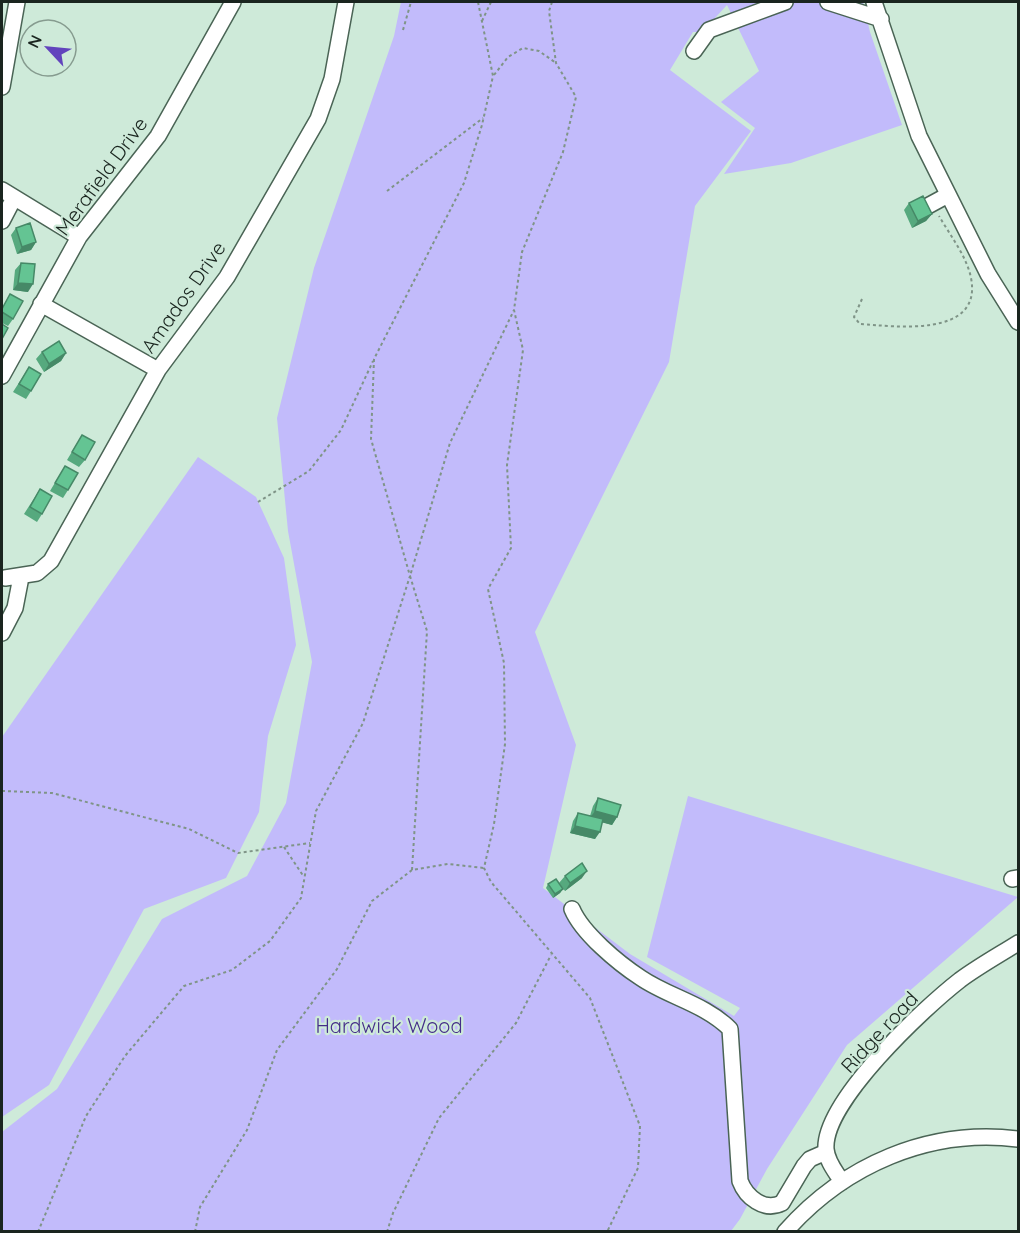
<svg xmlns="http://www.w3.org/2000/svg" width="1020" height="1233" font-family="Quicksand,sans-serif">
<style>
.green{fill:#c2bbfb}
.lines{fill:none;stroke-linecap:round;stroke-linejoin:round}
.minor-casing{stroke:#4a6455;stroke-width:18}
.path{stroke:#7f9487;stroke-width:2;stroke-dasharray:3 3;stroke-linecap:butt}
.minor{stroke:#fff;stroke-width:15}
.wall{fill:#56a97e}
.shaded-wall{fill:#468967}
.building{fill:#64c493;stroke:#468967;stroke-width:1.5}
.labels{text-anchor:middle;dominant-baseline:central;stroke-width:4.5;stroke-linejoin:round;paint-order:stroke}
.street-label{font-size:20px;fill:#1a251f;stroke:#ceead9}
.park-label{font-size:20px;fill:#442c89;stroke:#ceead9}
</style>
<rect width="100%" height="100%" fill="#ceead9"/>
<path class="green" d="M 401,2 L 863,2 L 870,32 L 902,125 L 791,163 L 724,174 L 755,128 L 721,102 L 759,71 L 727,5 L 702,32 L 693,32 L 670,70 L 751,131 L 695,206 L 669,362 L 535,632 L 576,745 L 543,888 L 630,954 L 734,1016 L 740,1008 L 647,957 L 688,796 L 1018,897 L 847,1045 L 767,1169 L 740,1219 L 731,1231 L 2,1232 L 2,1132 L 57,1089 L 162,919 L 247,876 L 286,803 L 312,662 L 288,531 L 277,418 L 314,268 L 394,36 Z
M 198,457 L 256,497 L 284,558 L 296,645 L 268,736 L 259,812 L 226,878 L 144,909 L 49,1085 L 2,1117 L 2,737 Z"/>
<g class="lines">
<defs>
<path id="minor" d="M 828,2 L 881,19
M 874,2 L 919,136 L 988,274 L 1018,322
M 694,51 L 709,30 L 785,2
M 2,87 L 17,2
M 2,190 L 79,237
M 924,208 L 948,195
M 2,221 L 14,198
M 41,304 L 158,370
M 2,376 L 79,237 L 158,136 L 233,2
M 5,578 L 37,573 L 51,561 L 158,370 L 227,277 L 318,119 L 332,79 L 346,2
M 2,633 L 15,608 L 21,577
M 1012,879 L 1018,878
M 572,909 C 582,933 618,963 641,978 C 669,997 705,1004 730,1029 L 740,1181 C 746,1197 764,1212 782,1203 L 804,1166 L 810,1159 L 826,1152
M 842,1182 C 836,1172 827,1162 826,1149 C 823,1102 924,1008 960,980 C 979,966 999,955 1018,943
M 785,1232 C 844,1165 929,1128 1018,1139"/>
</defs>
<use href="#minor" class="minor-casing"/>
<path class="path" d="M 552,2 L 549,11 L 556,63 L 576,97 L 563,152 L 522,252 L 514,310 L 523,350 L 507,465 L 511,548 L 488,589 L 504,663 L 505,744 L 494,824 L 484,868 L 491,882 L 590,998 L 640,1126 L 638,1168 L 607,1232
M 482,21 L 491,2
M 403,30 L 411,2
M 494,75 L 508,57 L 523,48 L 539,51 L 556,63
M 387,191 L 483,118
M 862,299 L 854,317 L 860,324 C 893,326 983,339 971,278 C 967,257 950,235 939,216
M 258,502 L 309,471 L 341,430 L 373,361
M 2,791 L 52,793 L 189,829 L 238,853 L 310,843
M 284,847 L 304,877
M 412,870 L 427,631 L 410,576 L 450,443 L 514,310
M 38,1232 L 86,1116 L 125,1056 L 184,986 L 232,970 L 270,941 L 301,898 L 316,811 L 363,723 L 410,576 L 371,439 L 374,359 L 464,183 L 482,125 L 493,76 L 478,2
M 195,1232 L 200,1207 L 247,1130 L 277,1050 L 337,969 L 372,901 L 412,870 L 448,864 L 484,868
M 387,1232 L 393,1213 L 439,1118 L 516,1023 L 551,955"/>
<use href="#minor" class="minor"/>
</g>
<path class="wall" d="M 909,203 L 932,214 L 926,221 L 912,228 L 904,210 Z
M 16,228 L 36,242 L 31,250 L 17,254 L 11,235 Z
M 21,263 L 28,292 L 13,290 L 15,270 Z
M 10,294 L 13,319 L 8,326 L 2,323 L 2,308 Z
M 42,352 L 66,353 L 61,361 L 44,372 L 36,359 Z
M 29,367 L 31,391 L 26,399 L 13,392 Z
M 82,435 L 85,460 L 79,467 L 67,460 Z
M 65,466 L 68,490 L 63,498 L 50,491 Z
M 40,489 L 42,514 L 37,522 L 24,514 Z
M 598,798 L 617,817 L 612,825 L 602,822 L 595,839 L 570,833 L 573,821 L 578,813 L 590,816 L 593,806 Z
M 565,876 L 582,878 L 565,891 L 559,883 Z
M 548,884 L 563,889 L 560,893 L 553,898 L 546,888 Z"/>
<path class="shaded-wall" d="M 932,214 L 926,221 L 912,228 L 918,221 Z
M 36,242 L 31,250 L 17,254 L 22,247 Z
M 18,283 L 33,284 L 28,292 L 13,290 Z
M 66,353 L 61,361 L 44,372 L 49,364 Z
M 595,811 L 617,817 L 612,825 L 589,819 Z
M 575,826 L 600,832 L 595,839 L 570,833 Z
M 587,871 L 582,878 L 565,891 L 570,883 Z
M 563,889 L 560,893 L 553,898 L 555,894 Z"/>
<path class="building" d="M 923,196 L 932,214 L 918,221 L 909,203 Z
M 30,223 L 36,242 L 22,247 L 16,228 Z
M 21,263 L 35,264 L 33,284 L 18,283 Z
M 10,294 L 23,301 L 13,319 L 2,312 L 2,309 Z
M 2,324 L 8,328 L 2,339 Z
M 59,341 L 66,353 L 49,364 L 42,352 Z
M 29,367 L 41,374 L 31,391 L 19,384 Z
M 82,435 L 95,442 L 85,460 L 72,452 Z
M 65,466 L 78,473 L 68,490 L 55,483 Z
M 40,489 L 52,496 L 42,514 L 30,507 Z
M 598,798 L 621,805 L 617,817 L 595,811 Z
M 578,813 L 603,819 L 600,832 L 575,826 Z
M 582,863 L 587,871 L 570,883 L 565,876 Z
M 556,879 L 563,889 L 555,894 L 548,884 Z"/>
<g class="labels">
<g class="street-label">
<text transform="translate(101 176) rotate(-54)">Merafield Drive</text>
<text transform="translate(183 297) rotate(-55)">Amados Drive</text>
<text transform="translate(879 1032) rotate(-47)">Ridge road</text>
</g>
<g class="park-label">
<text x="389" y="1025">Hardwick Wood</text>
</g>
</g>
<rect width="1020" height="1233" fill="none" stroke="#1a251f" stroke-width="6"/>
<g transform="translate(48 48) rotate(296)"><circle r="28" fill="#ceead9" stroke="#869b8f" stroke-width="1.5"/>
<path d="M0-4.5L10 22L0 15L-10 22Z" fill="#6244bd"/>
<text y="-9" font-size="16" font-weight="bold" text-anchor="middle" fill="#1a251f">N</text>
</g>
</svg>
